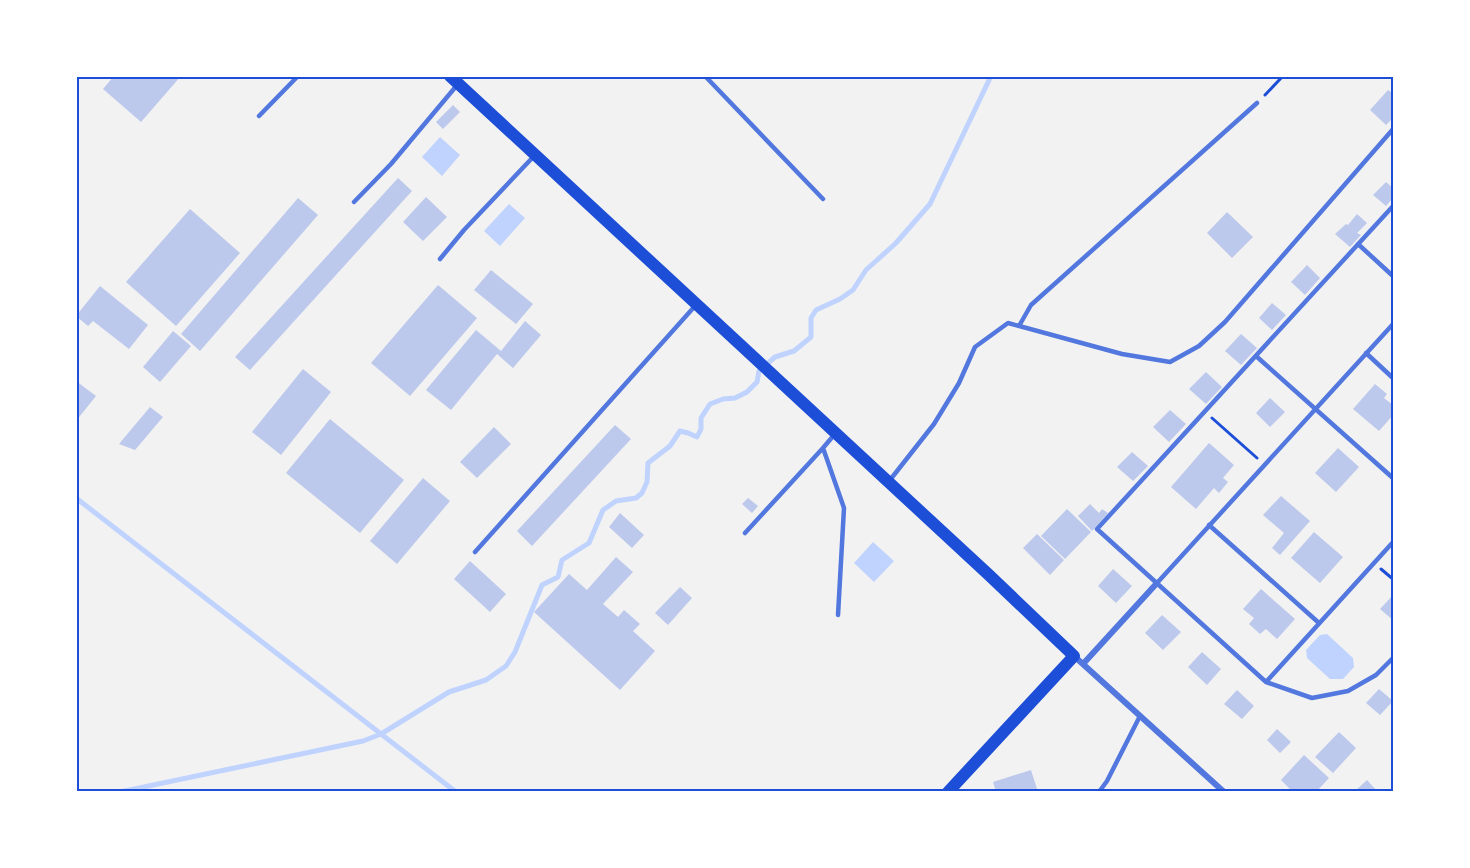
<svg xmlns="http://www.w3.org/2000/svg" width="1470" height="868" font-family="'DejaVu Sans',sans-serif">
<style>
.water{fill:#bfd3fe}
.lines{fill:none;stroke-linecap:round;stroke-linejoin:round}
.stream{stroke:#bfd3fe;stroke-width:5}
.building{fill:#bdc9ec}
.path{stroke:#1d4ed8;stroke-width:3}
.service{stroke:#5277de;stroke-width:4.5}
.minor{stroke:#5277de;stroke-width:6}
.secondary{stroke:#1d4ed8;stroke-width:12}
.neatline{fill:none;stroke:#1d4ed8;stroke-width:2}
</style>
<rect width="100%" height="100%" fill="#f2f2f2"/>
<path class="water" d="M 440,137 L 460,155 L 442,176 L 422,157 Z
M 509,204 L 525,218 L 500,246 L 484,231 Z
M 873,542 L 894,561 L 874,582 L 854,563 Z
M 1327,634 L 1353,658 L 1354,667 L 1343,679 L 1330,679 L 1307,658 L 1306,650 L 1320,635 Z"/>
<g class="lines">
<path class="stream" d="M 76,498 L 456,792
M 120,792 L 363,741 L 381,734 L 449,692 L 486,680 L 506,666 L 515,652 L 542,585 L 558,577 L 562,560 L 589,543 L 603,510 L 616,501 L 636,498 L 642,493 L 647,482 L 648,463 L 670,446 L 680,431 L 688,433 L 697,437 L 701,429 L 701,418 L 710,404 L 723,399 L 735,398 L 747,392 L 757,382 L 759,371 L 775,357 L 794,351 L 811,337 L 811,318 L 816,310 L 840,299 L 853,290 L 866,270 L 896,243 L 930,204 L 991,76"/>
</g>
<path class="building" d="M 114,76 L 181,76 L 141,122 L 103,89 Z
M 1388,90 L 1394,94 L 1394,117 L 1386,125 L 1370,110 Z
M 453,105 L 460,112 L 443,129 L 436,122 Z
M 398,178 L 412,191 L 250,370 L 235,357 Z
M 1386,182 L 1394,189 L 1394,197 L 1386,206 L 1373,195 Z
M 426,197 L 447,217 L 423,241 L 403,222 Z
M 298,198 L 318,215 L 200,351 L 181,334 Z
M 190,209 L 240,253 L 176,326 L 126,282 Z
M 1227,212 L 1253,237 L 1232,258 L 1207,233 Z
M 1357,214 L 1367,223 L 1357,233 L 1361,235 L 1350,247 L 1335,234 L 1346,224 L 1348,225 Z
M 1307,265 L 1320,278 L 1305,295 L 1291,282 Z
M 491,270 L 533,304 L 516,324 L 474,290 Z
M 438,285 L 477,318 L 410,396 L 371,363 Z
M 100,286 L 148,325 L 129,349 L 93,321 L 88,326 L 76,316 Z
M 1272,303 L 1286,315 L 1272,330 L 1259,318 Z
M 525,321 L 541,335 L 513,368 L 497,354 L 451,410 L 426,390 L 476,330 L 501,351 Z
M 173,331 L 191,346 L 160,382 L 143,367 Z
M 1241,334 L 1257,348 L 1241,365 L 1225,351 Z
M 303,369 L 331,392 L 281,455 L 252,432 Z
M 1206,372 L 1222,387 L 1206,404 L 1189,389 Z
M 76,381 L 96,396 L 76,421 Z
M 1375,384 L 1387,394 L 1384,398 L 1394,406 L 1394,414 L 1379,431 L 1353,409 Z
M 1270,398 L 1285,412 L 1270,427 L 1256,413 Z
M 150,407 L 163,417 L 135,450 L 119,444 Z
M 1170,410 L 1186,424 L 1169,442 L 1153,427 Z
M 330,419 L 404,480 L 360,533 L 286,473 Z
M 615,425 L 631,439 L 532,546 L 517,531 Z
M 494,427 L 511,444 L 477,478 L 460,462 Z
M 1209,443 L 1234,465 L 1223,478 L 1228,482 L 1219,493 L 1214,488 L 1196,509 L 1171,487 Z
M 1338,448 L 1359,467 L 1336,492 L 1315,473 Z
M 1132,452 L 1148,466 L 1133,481 L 1117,467 Z
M 423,478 L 450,501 L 397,564 L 370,541 Z
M 1281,496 L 1310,521 L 1280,555 L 1272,548 L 1284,533 L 1263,515 Z
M 748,498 L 758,506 L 752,513 L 742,504 Z
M 1090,504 L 1099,513 L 1102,509 L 1108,513 L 1092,531 L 1078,516 Z
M 1067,509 L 1091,532 L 1065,559 L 1041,536 Z
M 620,513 L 644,535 L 632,548 L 609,527 Z
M 1314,532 L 1343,557 L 1320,583 L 1291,558 Z
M 1037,534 L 1064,560 L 1050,575 L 1023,548 Z
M 616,557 L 633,572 L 603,604 L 618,617 L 624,610 L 640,624 L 633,631 L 655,651 L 620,690 L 534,612 L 569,574 L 587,590 Z
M 470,561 L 506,594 L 490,612 L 454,579 Z
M 1113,569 L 1132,586 L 1116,603 L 1098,586 Z
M 680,587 L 692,598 L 668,625 L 655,613 Z
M 1261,589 L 1295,619 L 1277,639 L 1266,629 L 1260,634 L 1249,624 L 1254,618 L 1243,609 Z
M 1394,594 L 1394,621 L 1380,609 Z
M 1162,615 L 1181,632 L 1163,650 L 1145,633 Z
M 1202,652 L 1221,669 L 1207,685 L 1188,667 Z
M 1379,689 L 1393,701 L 1380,715 L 1366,703 Z
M 1237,690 L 1254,706 L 1242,719 L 1224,704 Z
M 1277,729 L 1291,742 L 1280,753 L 1267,740 Z
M 1339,732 L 1356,748 L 1333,773 L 1315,757 Z
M 1304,755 L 1329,778 L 1316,792 L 1293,792 L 1281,780 Z
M 1031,770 L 1038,792 L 996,792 L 993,782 Z
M 1367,780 L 1378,792 L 1354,792 Z"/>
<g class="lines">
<path class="path" d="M 1265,95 L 1283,76
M 1212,418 L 1257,458
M 1381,569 L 1394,580"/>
<path class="service" d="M 705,76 L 823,199
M 259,116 L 298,76
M 354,202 L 391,164 L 458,84
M 1394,205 L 1097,529 L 1266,682 L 1312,698 L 1348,691 L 1376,675 L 1394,657
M 1358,244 L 1394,277
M 440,259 L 464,230 L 535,155
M 1019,326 L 1031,305 L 1257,103
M 1366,353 L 1394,379
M 1256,356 L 1394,479
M 823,448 L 844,508 L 838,615
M 890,480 L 934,424 L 959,383 L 975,347 L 1008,323 L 1122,354 L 1170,362 L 1199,346 L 1225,322 L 1394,128
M 1209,525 L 1319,623
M 745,533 L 823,448 L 834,435
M 475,552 L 695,306
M 1157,583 L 1394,323
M 1266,682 L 1394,541
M 1099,792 L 1107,781 L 1140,716"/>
<path class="minor" d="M 1074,656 L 1224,792
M 1083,664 L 1157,583"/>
<path class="secondary" d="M 450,76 L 989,575 L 1074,656 L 948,792"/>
</g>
<rect width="1470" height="868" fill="none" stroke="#ffffff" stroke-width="156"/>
<rect x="78" y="78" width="1314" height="712" class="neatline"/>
</svg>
